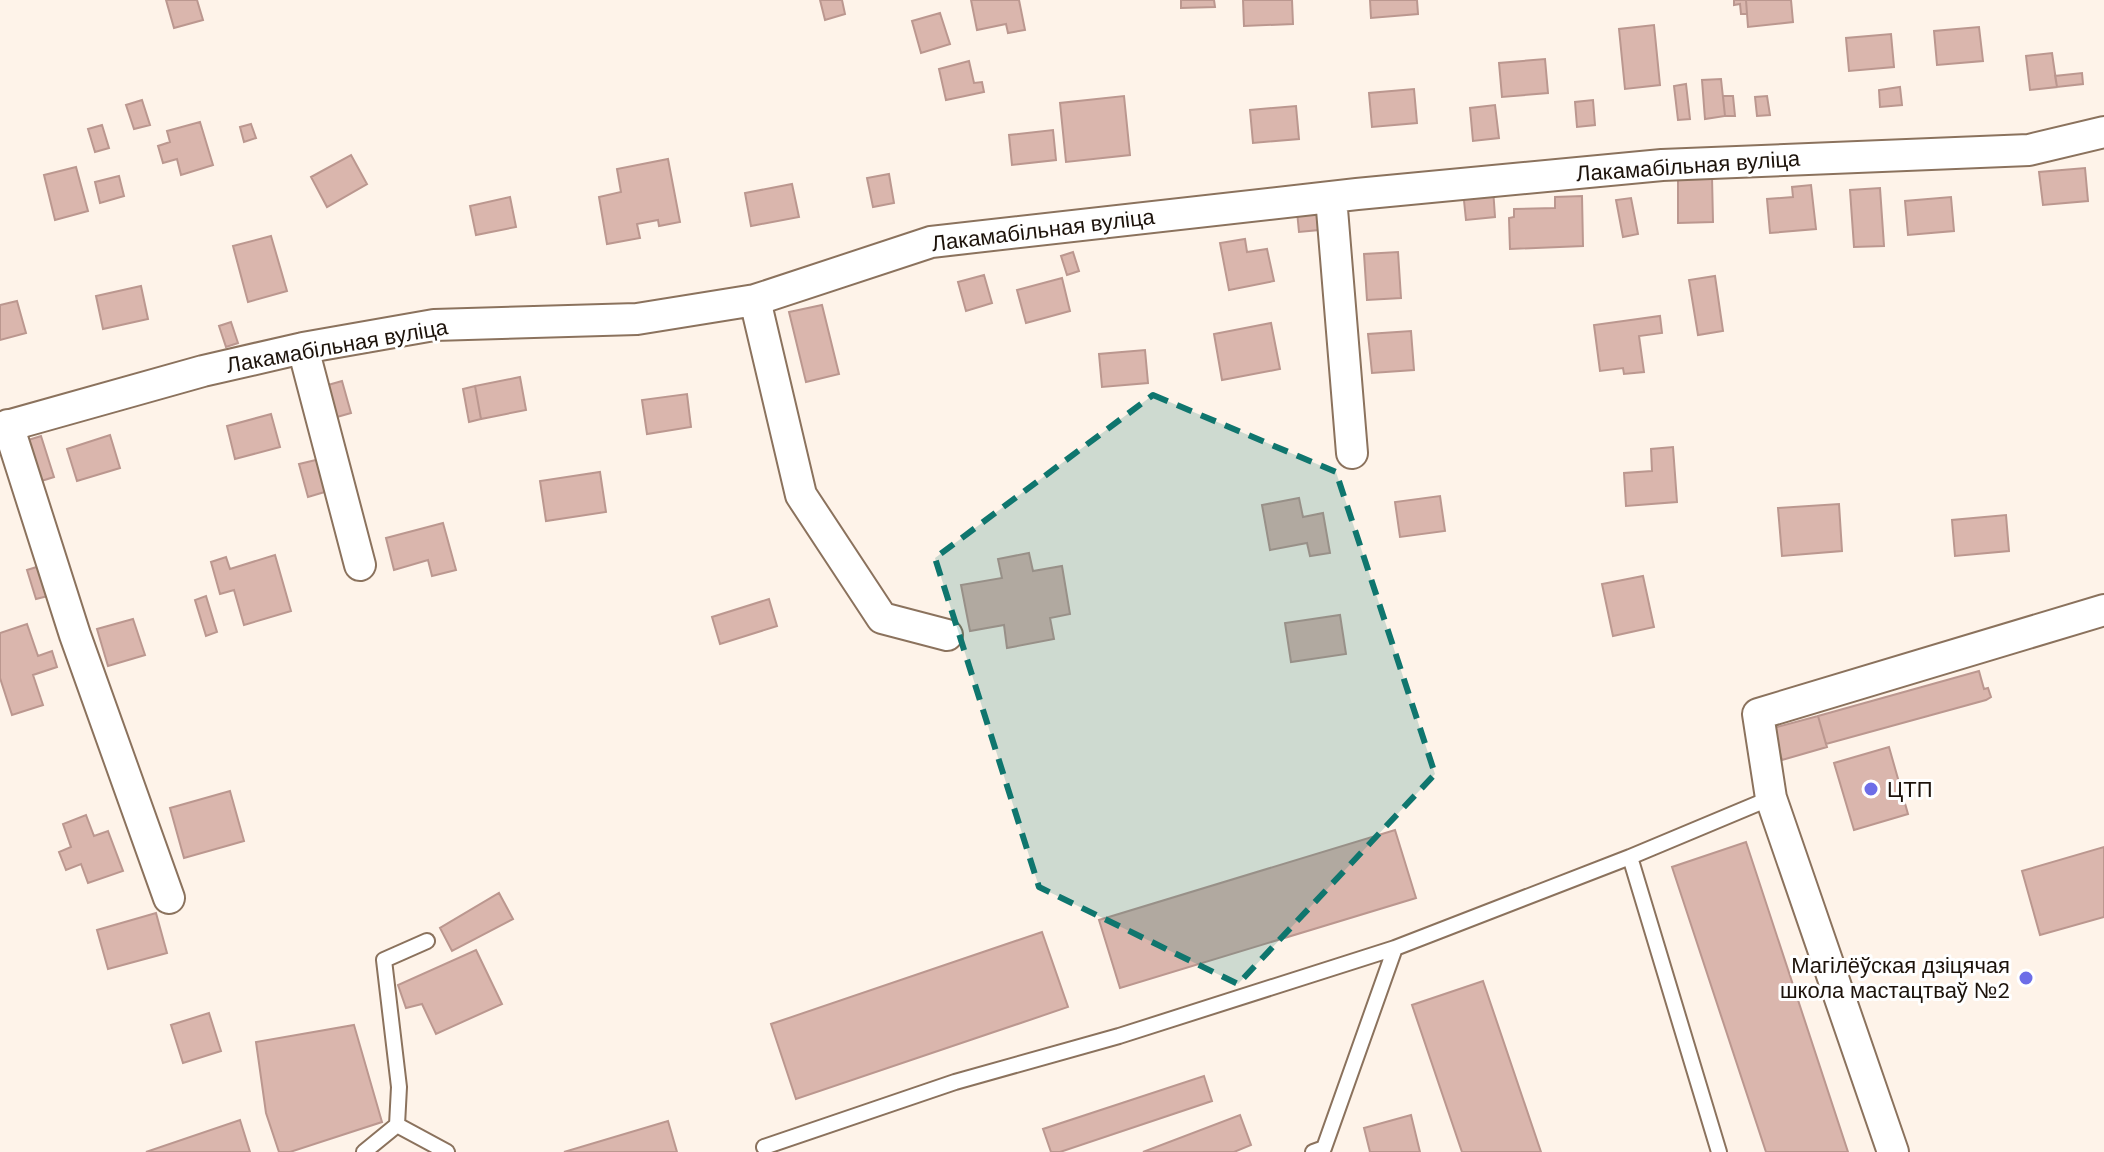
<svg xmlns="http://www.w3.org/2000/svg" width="2104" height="1152" font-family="'DM Sans',sans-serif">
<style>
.building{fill:#dab6ad;stroke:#bb978f;stroke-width:2}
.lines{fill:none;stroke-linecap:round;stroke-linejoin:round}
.lane-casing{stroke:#8b725d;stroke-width:18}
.street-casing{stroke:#8b725d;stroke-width:34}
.lane{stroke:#fff;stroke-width:14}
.street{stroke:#fff;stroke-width:30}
.marked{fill:#0f766e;fill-opacity:0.2;stroke:#0f766e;stroke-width:6;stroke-dasharray:16 10;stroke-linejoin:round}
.poi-dot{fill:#6d6de7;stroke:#fff;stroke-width:3}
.labels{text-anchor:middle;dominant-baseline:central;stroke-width:6;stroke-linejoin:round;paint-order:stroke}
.street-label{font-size:22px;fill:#1d130b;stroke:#fff}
.poi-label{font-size:22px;fill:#1d130b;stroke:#fff;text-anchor:start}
</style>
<rect width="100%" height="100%" fill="#fef3e9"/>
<path class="building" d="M 166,0 L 197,0 L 203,20 L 174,28 Z
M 820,0 L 842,0 L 845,14 L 825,20 Z
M 971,0 L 1019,0 L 1025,30 L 1008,33 L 1006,24 L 977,30 Z
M 1181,0 L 1214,0 L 1215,7 L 1181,8 Z
M 1243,0 L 1292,0 L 1293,24 L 1244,26 Z
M 1370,0 L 1417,0 L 1418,14 L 1371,18 Z
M 1734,0 L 1746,0 L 1747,14 L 1741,14 L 1740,4 L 1734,5 Z
M 1746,0 L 1791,0 L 1793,22 L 1748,27 Z
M 940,13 L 950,44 L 921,53 L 912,21 Z
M 1654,25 L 1660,85 L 1625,89 L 1619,29 Z
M 1979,27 L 1983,61 L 1937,65 L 1934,31 Z
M 1891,34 L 1894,67 L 1849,71 L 1846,38 Z
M 2052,53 L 2057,87 L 2030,90 L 2026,56 Z
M 1545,59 L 1548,93 L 1502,97 L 1499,63 Z
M 969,61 L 974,83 L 982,82 L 984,92 L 946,100 L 939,69 Z
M 2082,73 L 2083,84 L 2057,87 L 2055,76 Z
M 1721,79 L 1725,116 L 1705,119 L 1702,80 Z
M 1686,84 L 1690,119 L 1678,120 L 1674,86 Z
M 1900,87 L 1902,105 L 1880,107 L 1879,90 Z
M 1414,89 L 1417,123 L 1372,127 L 1369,93 Z
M 1124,96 L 1130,155 L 1066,162 L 1060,103 Z
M 1723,96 L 1733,96 L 1735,116 L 1725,116 Z
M 1767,96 L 1770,115 L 1757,116 L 1755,97 Z
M 142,100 L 150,125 L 134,129 L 126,105 Z
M 1593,100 L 1595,125 L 1577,127 L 1575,102 Z
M 1495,105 L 1499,138 L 1473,141 L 1470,108 Z
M 1296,106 L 1299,139 L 1253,143 L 1250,110 Z
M 200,122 L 213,165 L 181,175 L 177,159 L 163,163 L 158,146 L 170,142 L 167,131 Z
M 251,124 L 256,138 L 244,142 L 240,127 Z
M 102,125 L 109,148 L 95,152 L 88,129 Z
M 1053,130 L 1056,160 L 1012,165 L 1009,135 Z
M 351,155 L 367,184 L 327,207 L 311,177 Z
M 668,159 L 680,222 L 659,226 L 658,220 L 637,224 L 640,238 L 607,244 L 599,197 L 621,192 L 617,169 Z
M 76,167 L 88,211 L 55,220 L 44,175 Z
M 2085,168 L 2088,201 L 2043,205 L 2039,172 Z
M 889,174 L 894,203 L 873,207 L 867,178 Z
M 119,176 L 124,196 L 100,203 L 95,182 Z
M 1712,177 L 1713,222 L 1678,223 L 1678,178 Z
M 792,184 L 799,217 L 751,226 L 745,193 Z
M 1811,185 L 1816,229 L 1770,233 L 1767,199 L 1793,197 L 1792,187 Z
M 1493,188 L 1495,217 L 1466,220 L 1463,191 Z
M 1880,188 L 1884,246 L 1854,247 L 1850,190 Z
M 1582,196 L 1583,246 L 1510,249 L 1509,218 L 1514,217 L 1514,209 L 1555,208 L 1555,197 Z
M 510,197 L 516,227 L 476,235 L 470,206 Z
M 1951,197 L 1954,231 L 1908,235 L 1905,201 Z
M 1631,198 L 1638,234 L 1623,237 L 1616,200 Z
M 1315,199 L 1319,230 L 1299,232 L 1296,201 Z
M 271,236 L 287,291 L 248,302 L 233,246 Z
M 1245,239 L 1247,252 L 1267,249 L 1274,281 L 1229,290 L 1220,243 Z
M 1073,252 L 1079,271 L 1067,275 L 1061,256 Z
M 1398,252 L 1401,298 L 1367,300 L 1364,254 Z
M 984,275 L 992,303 L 966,311 L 958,282 Z
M 1715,276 L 1723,331 L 1698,335 L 1689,280 Z
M 1062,278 L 1070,311 L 1026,323 L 1017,290 Z
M 141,286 L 148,319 L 103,329 L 96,296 Z
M 17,301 L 26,333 L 0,340 L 0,305 Z
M 822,305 L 839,374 L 806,382 L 789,312 Z
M 1660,316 L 1662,333 L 1639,336 L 1644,372 L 1624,374 L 1623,368 L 1600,371 L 1594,325 Z
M 231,322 L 238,343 L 226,347 L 219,326 Z
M 1271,323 L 1280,369 L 1222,380 L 1214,334 Z
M 1411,331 L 1414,370 L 1372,373 L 1368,334 Z
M 1145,350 L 1148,383 L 1102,387 L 1099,354 Z
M 520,377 L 526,410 L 481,419 L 475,386 Z
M 342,381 L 351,413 L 330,419 L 321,387 Z
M 475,386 L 481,419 L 469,422 L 463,389 Z
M 687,394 L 691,427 L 647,434 L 642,400 Z
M 271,414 L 280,447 L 235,459 L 227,426 Z
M 110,435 L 120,468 L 77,481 L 67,449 Z
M 41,436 L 54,477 L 35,483 L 22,442 Z
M 1673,447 L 1677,502 L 1626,506 L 1624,473 L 1652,471 L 1651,449 Z
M 320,459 L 328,491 L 308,497 L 299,464 Z
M 600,472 L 606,512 L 546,521 L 540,481 Z
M 1440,496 L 1445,531 L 1400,537 L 1395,502 Z
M 1299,498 L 1303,517 L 1323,513 L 1330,553 L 1310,556 L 1307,543 L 1270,550 L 1262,505 Z
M 1839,504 L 1842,551 L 1782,556 L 1778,508 Z
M 2006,515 L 2009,551 L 1955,556 L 1952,520 Z
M 443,523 L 456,570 L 432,576 L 428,560 L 394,570 L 386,538 Z
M 1029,553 L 1033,571 L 1062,566 L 1070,614 L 1050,618 L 1054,639 L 1007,648 L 1004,625 L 970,631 L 961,585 L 1002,578 L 998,559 Z
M 275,555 L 291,611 L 244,625 L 234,590 L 220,594 L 211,562 L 226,557 L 230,569 Z
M 43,565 L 52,595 L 36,599 L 27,570 Z
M 1643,576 L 1654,627 L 1613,636 L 1602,584 Z
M 206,596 L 217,632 L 206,636 L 195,600 Z
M 769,599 L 777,626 L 720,644 L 712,617 Z
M 1340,615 L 1346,654 L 1291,662 L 1285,623 Z
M 133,619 L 145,655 L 108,666 L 97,629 Z
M 27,624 L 38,656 L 52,651 L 57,667 L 33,675 L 43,705 L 12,715 L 0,678 L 0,633 Z
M 1979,671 L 1984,689 L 1988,688 L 1991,697 L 1986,700 L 1826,744 L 1818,716 Z
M 1818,716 L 1827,747 L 1782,760 L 1773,728 Z
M 1889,747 L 1908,814 L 1854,830 L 1834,763 Z
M 230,791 L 244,841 L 184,858 L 170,808 Z
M 86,815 L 94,836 L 108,831 L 123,871 L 88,883 L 81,864 L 66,870 L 59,852 L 71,847 L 63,824 Z
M 1395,830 L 1416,898 L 1120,988 L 1099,920 Z
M 1746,842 L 1848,1152 L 1766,1152 L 1672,867 Z
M 2104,847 L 2104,917 L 2040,935 L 2022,871 Z
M 499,893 L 513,919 L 452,951 L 440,928 Z
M 156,913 L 167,953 L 108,969 L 97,930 Z
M 1042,932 L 1068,1007 L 796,1099 L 771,1024 Z
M 476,950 L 502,1004 L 436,1034 L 422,1004 L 406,1008 L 398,985 Z
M 1483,981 L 1541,1152 L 1462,1152 L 1412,1005 Z
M 209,1013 L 221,1051 L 183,1063 L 171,1025 Z
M 354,1025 L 382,1122 L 290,1152 L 279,1152 L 266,1113 L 256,1042 Z
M 1204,1076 L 1212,1101 L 1060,1152 L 1051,1152 L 1043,1129 Z
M 1240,1115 L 1251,1145 L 1234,1152 L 1143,1152 Z
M 1411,1115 L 1420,1152 L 1370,1152 L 1364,1128 Z
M 240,1120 L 250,1152 L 146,1152 Z
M 668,1121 L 677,1152 L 564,1152 Z"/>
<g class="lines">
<defs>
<path id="lane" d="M 1630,857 L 1771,798
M 397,1125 L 447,1152
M 764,1147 L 955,1082 L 1119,1036 L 1395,948
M 364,1152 L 397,1125 L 399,1087 L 384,960 L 427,941
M 1313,1152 L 1324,1148 L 1395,948 L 1630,857 L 1719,1152"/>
<path id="street" d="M 1331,197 L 1352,453
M 755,300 L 801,495 L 882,618 L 947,635
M 303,348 L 360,565
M 8,425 L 75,635 L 169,898
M 0,428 L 203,371 L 303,348 L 434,325 L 637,319 L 755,300 L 931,242 L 1357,194 L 1662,165 L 2029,150 L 2104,132
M 1893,1152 L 1771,798 L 1758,714 L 2104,610"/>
</defs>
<use href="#lane" class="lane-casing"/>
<use href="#street" class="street-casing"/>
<use href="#lane" class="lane"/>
<use href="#street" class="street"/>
</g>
<path class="marked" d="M 1153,395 L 1336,472 L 1435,774 L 1238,984 L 1039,887 L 935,558 Z"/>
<g class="poi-dot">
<circle cx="1871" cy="789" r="8"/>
<circle cx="2026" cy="978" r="8"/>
</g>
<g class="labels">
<g class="street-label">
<text transform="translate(1688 166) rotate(-4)">Лакамабільная вуліца</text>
<text transform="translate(1043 230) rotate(-7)">Лакамабільная вуліца</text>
<text transform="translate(337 346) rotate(-10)">Лакамабільная вуліца</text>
</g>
<g class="poi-label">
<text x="1887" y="789">ЦТП</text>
<text x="2010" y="965" text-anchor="end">Магілёўская дзіцячая<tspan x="2010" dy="25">школа мастацтваў №2</tspan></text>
</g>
</g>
</svg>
